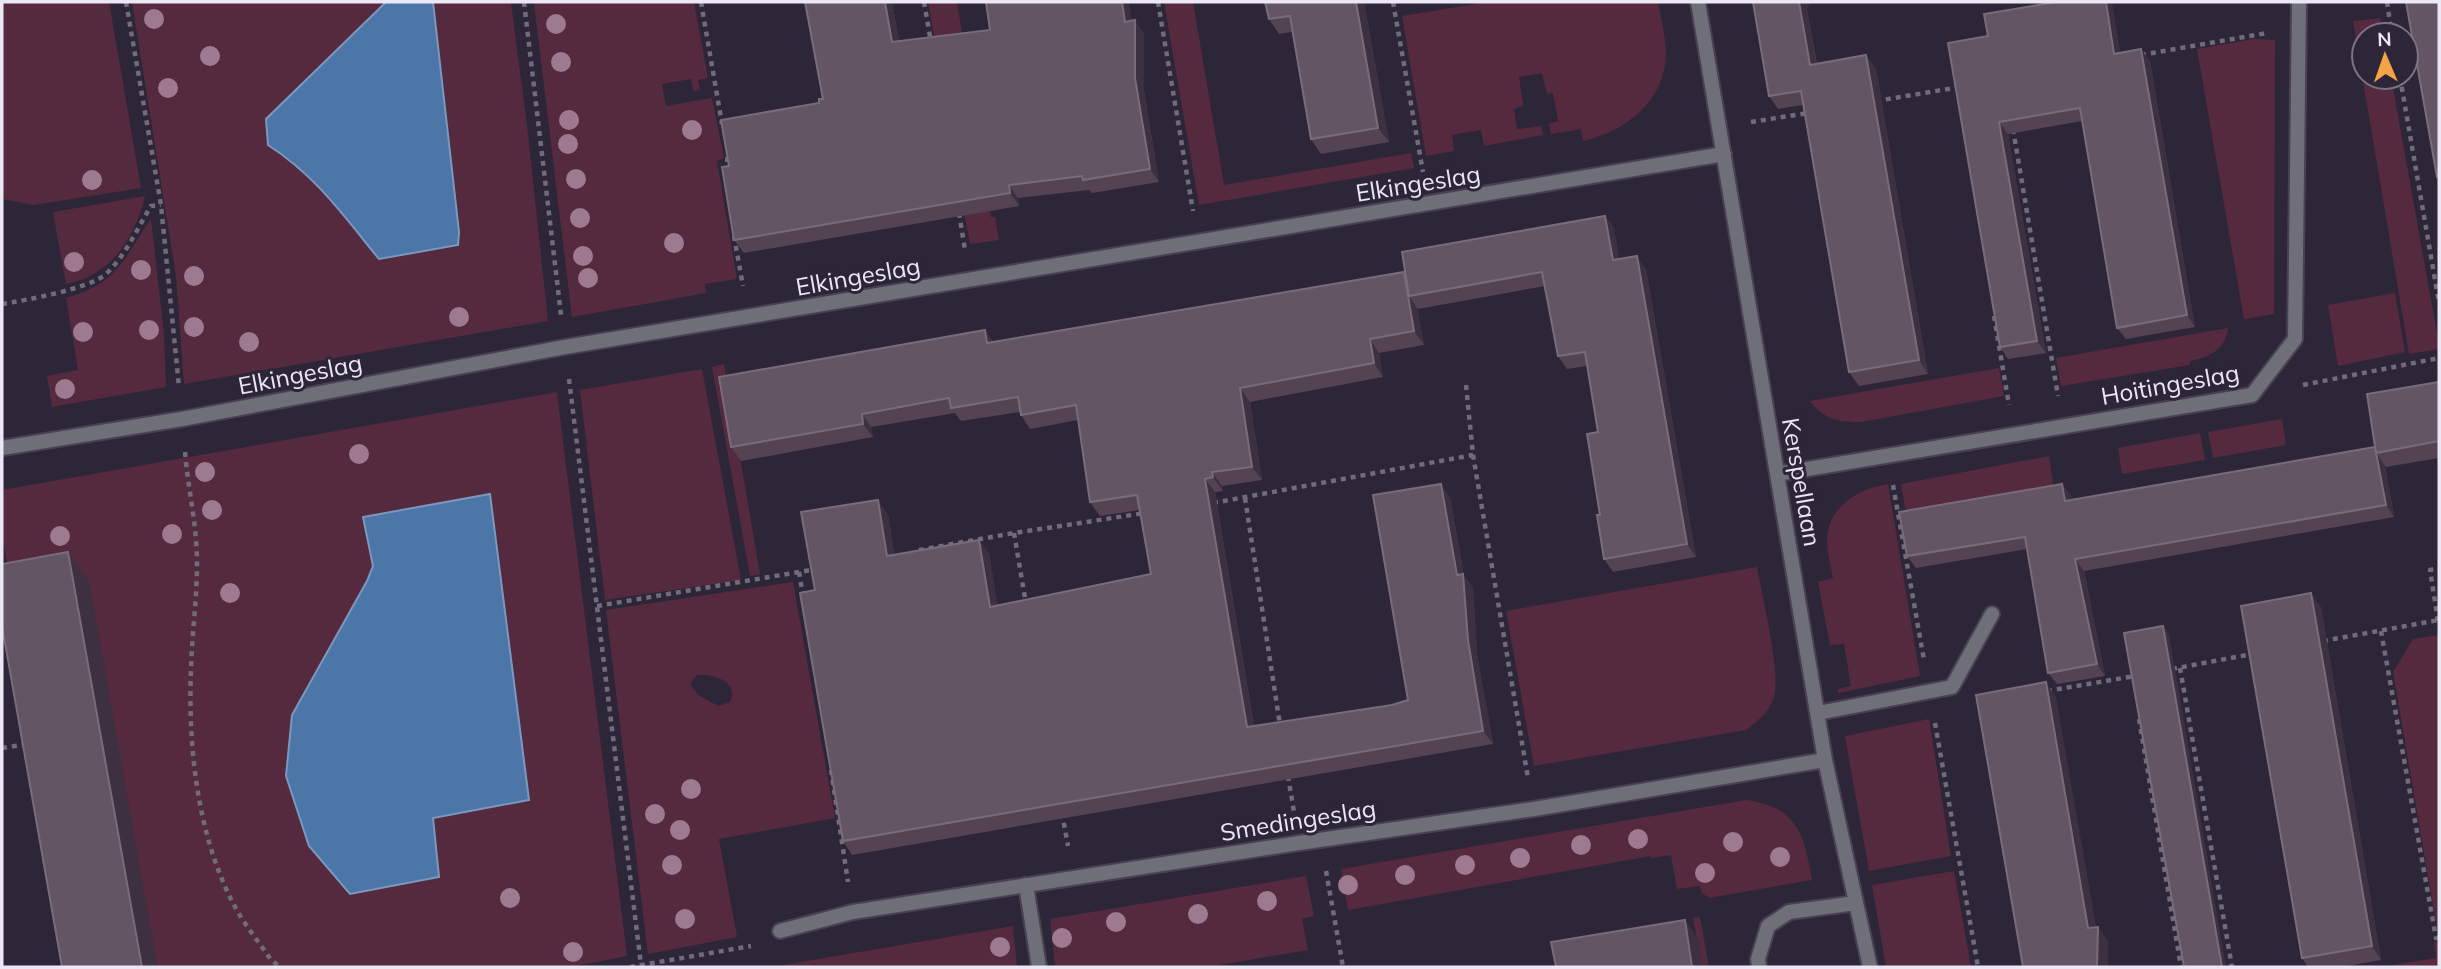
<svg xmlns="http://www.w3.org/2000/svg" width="2441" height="969" font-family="Mulish,sans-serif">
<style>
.green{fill:#552a3e;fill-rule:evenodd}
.water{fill:#4b76a7;stroke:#7b98be;stroke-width:2}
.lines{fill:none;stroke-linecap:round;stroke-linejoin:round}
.lane-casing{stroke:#484152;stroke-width:18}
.street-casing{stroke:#484152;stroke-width:18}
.path{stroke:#716b7b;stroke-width:4.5;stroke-dasharray:5 5;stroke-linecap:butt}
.lane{stroke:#6e6f79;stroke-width:14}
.street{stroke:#6e6f79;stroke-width:14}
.tree{fill:#9d7a8f}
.wall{fill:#534353}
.shaded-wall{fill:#3d3041}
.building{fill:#635564;stroke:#786c7b;stroke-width:2}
.labels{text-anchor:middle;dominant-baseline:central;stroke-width:6;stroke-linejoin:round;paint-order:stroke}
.street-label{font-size:24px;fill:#ece7f4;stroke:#2d2638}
</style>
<rect width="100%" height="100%" fill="#2d2638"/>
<path class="green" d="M 2,2 L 109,2 L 141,188 L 34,205 L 2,199 Z
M 132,2 L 511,2 L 528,134 L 548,321 L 184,384 L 176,276 Z
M 544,2 L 694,2 L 708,78 L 698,80 L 700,90 L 693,91 L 691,79 L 662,84 L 666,106 L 712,98 L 724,158 L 717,161 L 737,279 L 705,284 L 706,293 L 572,317 L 534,3 Z
M 928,2 L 957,2 L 964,46 L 947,108 Z
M 1164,2 L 1193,2 L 1224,185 L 1411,153 L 1414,168 L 1199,205 Z
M 1487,2 L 1658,2 C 1661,18 1665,35 1666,51 C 1667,99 1626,132 1583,141 L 1581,129 L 1551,134 L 1549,124 L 1558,121 L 1553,93 L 1547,94 L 1542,73 L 1519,77 L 1523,104 L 1523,106 L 1514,109 L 1517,129 L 1541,126 L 1543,135 L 1484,146 L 1481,130 L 1452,135 L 1454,151 L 1426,156 L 1402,16 Z
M 2380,18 L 2383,35 L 2364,35 L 2364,77 L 2391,77 L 2439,344 L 2439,349 L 2409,354 L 2353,21 Z
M 2254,39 L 2275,40 L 2274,314 L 2244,319 L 2197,49 Z
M 972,112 L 991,217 L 995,217 L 999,240 L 970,244 L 947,116 Z
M 145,196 C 135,239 110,276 66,284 L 53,212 Z
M 151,219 L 164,334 L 166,387 L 52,407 L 47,376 L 78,370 L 66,298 C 119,283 123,259 151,219 Z
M 2395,293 L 2405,352 L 2338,366 L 2328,305 Z
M 2228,328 C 2225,350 2210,357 2190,361 L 2190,365 L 2061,386 L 2056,358 Z
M 724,364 L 760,574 L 750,576 L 712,367 Z
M 1999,368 L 2004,396 L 1861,422 C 1840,423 1823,419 1810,401 Z
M 702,369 L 741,580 L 605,600 L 580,390 Z
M 557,392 L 627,956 L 570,967 L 157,967 L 89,582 L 12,595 L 2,533 L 2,490 ZM 373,566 L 529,800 L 432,818 L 309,846 L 286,776 L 292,715 L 367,581 Z
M 2282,419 L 2286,445 L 2213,458 L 2208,432 Z
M 2200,433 L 2205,460 L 2122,474 L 2118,448 Z
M 2049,456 L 2055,498 L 1908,523 L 1901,484 Z
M 1888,484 L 1920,676 L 1838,693 L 1838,689 L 1851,686 L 1844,644 L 1830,645 L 1818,582 L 1833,578 C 1831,566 1827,553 1827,540 C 1828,506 1858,489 1888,484 Z
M 1757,567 C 1762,596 1781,672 1774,697 C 1769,712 1758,721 1746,730 L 1534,766 L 1506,611 Z
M 793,582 L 835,818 L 719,839 L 737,937 L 648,954 L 606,610 ZM 697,675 C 713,674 740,681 730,702 L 718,706 L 698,695 L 690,684 Z
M 2439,635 L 2439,934 L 2438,934 L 2393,672 L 2413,639 Z
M 1929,719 L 1951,856 L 1869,871 L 1845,736 Z
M 1746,800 C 1798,807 1804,834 1812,880 L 1709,898 L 1702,893 L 1700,886 L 1677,889 L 1671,855 L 1651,858 L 1650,856 L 1348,910 L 1341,869 Z
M 1954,871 L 1971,967 L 1886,967 L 1872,885 Z
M 1306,876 L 1314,916 L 1302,919 L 1308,950 L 1208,967 L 1055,967 L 1050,919 Z
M 1700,917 L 1709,967 L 1702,967 L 1693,918 Z
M 1013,926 L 1017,967 L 771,967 Z
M 2439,941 L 2439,967 L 2380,967 L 2436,958 L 2434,942 Z"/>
<path class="water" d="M 386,2 L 433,2 L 459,232 L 458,245 L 379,259 C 343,215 316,176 268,145 L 266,119 Z
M 490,494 L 529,800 L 433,818 L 439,877 L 350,894 L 309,846 L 286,776 L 292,715 L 367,581 L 373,566 L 363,517 Z"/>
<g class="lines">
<defs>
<path id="lane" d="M 1818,713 L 1952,687 L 1992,614
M 1026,885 L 1039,967
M 1759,967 L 1758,959 L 1768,926 L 1789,912 L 1856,903"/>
<path id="street" d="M 1698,2 L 1825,760 L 1870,967
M 2,448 L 182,419 L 565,347 L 1724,154
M 1777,474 L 2252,395 L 2295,339 L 2299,2
M 780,931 L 853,912 L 1299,843 L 1534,809 L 1825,760"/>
</defs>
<use href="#lane" class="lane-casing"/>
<use href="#street" class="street-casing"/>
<path class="path" d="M 126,2 L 161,205 L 179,387
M 524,2 L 561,315
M 701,2 L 722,124
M 924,2 L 931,42
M 1158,2 L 1193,211
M 1393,2 L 1423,172
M 2387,2 L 2392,35
M 2141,55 L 2267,33
M 2400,77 L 2439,303
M 1876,101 L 1960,87
M 1751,122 L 1808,113
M 2013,129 L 2058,396
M 726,172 L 728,153
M 959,213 L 965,250
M 734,236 L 743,286
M 2,304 C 26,300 89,289 106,274 C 126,255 137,229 151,206 L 161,205
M 1994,316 L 2009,405
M 569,379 L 641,965
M 1466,385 L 1473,455 L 1528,778
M 2303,385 L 2439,358
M 185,452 C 188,489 197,525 197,563 C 197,598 192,634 191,669 C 188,746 197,834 233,903 C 243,923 259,942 271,960 L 280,967
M 1893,485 L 1924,660
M 1245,498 L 1280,725
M 1213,503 L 1473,455
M 1014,533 L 1026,604
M 919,550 L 1014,533 L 1145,513
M 799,572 L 803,595
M 597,606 L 817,569
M 2438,621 L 2430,570 L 2439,568
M 2381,631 L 2436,938 L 2439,938
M 2323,641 L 2439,620
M 2180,668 L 2232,967
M 2172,669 L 2252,654
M 2047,691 L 2135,676
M 2139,719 L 2181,967
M 1935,723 L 1978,967
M 2,748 L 28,744
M 831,770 L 848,882
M 1288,776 L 1294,812
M 1062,813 L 1068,846
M 1326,871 L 1343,967
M 630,967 L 751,946"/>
<use href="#lane" class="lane"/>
<use href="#street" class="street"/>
</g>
<g class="tree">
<circle cx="154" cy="19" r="10"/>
<circle cx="556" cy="24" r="10"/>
<circle cx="210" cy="56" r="10"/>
<circle cx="561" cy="62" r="10"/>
<circle cx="168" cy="88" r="10"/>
<circle cx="569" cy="120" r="10"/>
<circle cx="692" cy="130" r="10"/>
<circle cx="568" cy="144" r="10"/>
<circle cx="576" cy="179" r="10"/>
<circle cx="92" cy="180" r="10"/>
<circle cx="580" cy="218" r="10"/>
<circle cx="674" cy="243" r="10"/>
<circle cx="583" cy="256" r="10"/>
<circle cx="74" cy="262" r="10"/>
<circle cx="141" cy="270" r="10"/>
<circle cx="194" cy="276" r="10"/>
<circle cx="588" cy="278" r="10"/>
<circle cx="459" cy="317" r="10"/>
<circle cx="194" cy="327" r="10"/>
<circle cx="149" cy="330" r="10"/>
<circle cx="83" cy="332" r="10"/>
<circle cx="249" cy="342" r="10"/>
<circle cx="65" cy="389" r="10"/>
<circle cx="359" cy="454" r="10"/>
<circle cx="205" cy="472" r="10"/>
<circle cx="212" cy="510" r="10"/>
<circle cx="172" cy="534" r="10"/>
<circle cx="60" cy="536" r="10"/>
<circle cx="230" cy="593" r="10"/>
<circle cx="691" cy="789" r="10"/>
<circle cx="655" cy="814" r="10"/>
<circle cx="680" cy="830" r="10"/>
<circle cx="1638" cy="839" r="10"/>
<circle cx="1733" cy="842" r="10"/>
<circle cx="1581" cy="845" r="10"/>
<circle cx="1780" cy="857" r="10"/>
<circle cx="1520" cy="858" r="10"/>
<circle cx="672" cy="865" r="10"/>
<circle cx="1465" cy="865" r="10"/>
<circle cx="1705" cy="873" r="10"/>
<circle cx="1405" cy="875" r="10"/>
<circle cx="1348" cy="885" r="10"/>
<circle cx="510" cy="898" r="10"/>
<circle cx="1267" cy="901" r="10"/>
<circle cx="1198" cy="914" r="10"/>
<circle cx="685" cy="919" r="10"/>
<circle cx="1116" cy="922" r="10"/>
<circle cx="1062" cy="938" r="10"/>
<circle cx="1000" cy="947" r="10"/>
<circle cx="573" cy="952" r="10"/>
</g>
<path class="wall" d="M 892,2 L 899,41 L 1132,20 L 1144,33 L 1144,91 L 1159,182 L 1092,193 L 1089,190 L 1018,198 L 1019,206 L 744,253 L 734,240 L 729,166 L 819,103 Z
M 1265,2 L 1364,2 L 1389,142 L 1321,154 L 1311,139 L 1292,32 L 1279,34 L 1269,19 Z
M 2057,2 L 2110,2 L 2112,5 L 2120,53 L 2150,61 L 2195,327 L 2126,339 L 2117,328 L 2082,121 L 2008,134 L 2046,353 L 2008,359 L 2000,347 L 1988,36 Z
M 1807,10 L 1817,64 L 1866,55 L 1876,69 L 1928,374 L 1859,386 L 1849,372 L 1803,105 L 1778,109 L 1769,96 Z
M 1605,216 L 1614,228 L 1619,259 L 1646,269 L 1696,557 L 1613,572 L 1604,559 L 1600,515 L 1598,432 L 1587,366 L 1567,369 L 1558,356 L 1545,286 L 1418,309 L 1417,308 L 1424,345 L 1379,353 L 1383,377 L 1250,402 L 1262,480 L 1222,486 L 1223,491 L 1215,492 L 1254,726 L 1392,705 L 1408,700 L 1450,497 L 1464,576 L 1473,588 L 1477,654 L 1493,744 L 852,855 L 843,841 L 815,590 L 888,514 L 894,554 L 989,553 L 997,605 L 1151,574 L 1140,510 L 1100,516 L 1090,502 L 1078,420 L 1030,429 L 1021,415 L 1020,412 L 961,421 L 955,413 L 871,427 L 873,437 L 741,461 L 731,447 L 985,330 L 993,342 L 1405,274 Z
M 2439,382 L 2439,458 L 2386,467 L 2385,466 L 2394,517 L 2084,571 L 2105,676 L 2057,684 L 2048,673 L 2027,549 L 1916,568 L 1907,556 L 2062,484 L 2071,495 L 2071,500 L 2375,447 Z
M 2321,607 L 2381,960 L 2342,967 L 2308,967 L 2302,958 Z"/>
<path class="shaded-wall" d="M 885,2 L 892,2 L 902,55 L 892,42 Z
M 1122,2 L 1129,2 L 1134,35 L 1125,22 Z
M 1356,2 L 1364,2 L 1389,142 L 1378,128 Z
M 1799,2 L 1811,2 L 1807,10 L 1819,79 L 1810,65 Z
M 2106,2 L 2110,2 L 2112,5 L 2123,66 L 2114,54 Z
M 1135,20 L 1144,33 L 1144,91 L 1159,182 L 1150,169 L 1135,78 Z
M 2141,49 L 2150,61 L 2195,327 L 2187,315 Z
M 1866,55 L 1876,69 L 1928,374 L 1919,360 Z
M 1999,122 L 2008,134 L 2046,353 L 2037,341 Z
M 1009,185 L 1018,198 L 1019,206 L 1010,193 Z
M 1605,216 L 1614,228 L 1622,273 L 1613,260 Z
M 1637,256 L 1646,269 L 1696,557 L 1687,544 Z
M 1404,272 L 1413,286 L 1409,296 L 1417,308 L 1424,345 L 1414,331 Z
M 985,330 L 994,344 L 987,343 Z
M 1370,339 L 1379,353 L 1383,377 L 1374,363 Z
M 1240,388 L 1250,402 L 1262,480 L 1252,467 Z
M 862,414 L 871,427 L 873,437 L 863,424 Z
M 2377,454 L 2385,466 L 2394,517 L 2386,505 Z
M 1212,472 L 1222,486 L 1223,491 L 1213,477 Z
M 1205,479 L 1215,492 L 1256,740 L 1247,727 Z
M 1441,484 L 1450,497 L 1464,576 L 1473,588 L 1477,654 L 1493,744 L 1483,731 Z
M 2062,484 L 2071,495 L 2074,512 L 2065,501 Z
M 878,500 L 888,514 L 897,569 L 887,556 Z
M 979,540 L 989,553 L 1000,621 L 990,607 Z
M 68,552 L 89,581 L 157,967 L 142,967 Z
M 2075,559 L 2084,571 L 2105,676 L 2097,664 Z
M 2311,593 L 2321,607 L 2381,960 L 2372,946 Z
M 2163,626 L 2169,634 L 2226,967 L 2222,967 Z
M 2046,682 L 2056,697 L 2098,937 L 2098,927 L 2108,941 L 2108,967 L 2097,967 L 2088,928 Z
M 1685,920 L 1699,940 L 1703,967 L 1692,967 Z"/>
<path class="building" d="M 805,2 L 885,2 L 892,42 L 990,30 L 986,2 L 1122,2 L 1125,22 L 1135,20 L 1135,78 L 1150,169 L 1083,180 L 1082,176 L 1009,185 L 1010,193 L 734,240 L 722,167 L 729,166 L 721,120 L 819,103 L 819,99 L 823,99 Z
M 1265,2 L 1356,2 L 1378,128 L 1311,139 L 1290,16 L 1269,19 Z
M 1753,2 L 1799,2 L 1810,65 L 1866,55 L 1919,360 L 1849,372 L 1801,91 L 1769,96 Z
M 2057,2 L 2106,2 L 2114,54 L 2141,49 L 2187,315 L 2117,328 L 2080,108 L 1999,122 L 2037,341 L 2000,347 L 1948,43 L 1988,36 L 1984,14 Z
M 2406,2 L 2439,2 L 2439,176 L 2437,177 Z
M 1605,216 L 1613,260 L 1637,256 L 1687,544 L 1604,559 L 1597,515 L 1600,515 L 1587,434 L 1598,432 L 1585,352 L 1558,356 L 1542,272 L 1409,296 L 1402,252 Z
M 1404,272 L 1414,331 L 1370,339 L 1374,363 L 1240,388 L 1252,467 L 1212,472 L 1213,477 L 1205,479 L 1247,727 L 1392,705 L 1408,700 L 1373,495 L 1441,484 L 1457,575 L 1463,574 L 1468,640 L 1483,731 L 843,841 L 800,593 L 815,590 L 801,512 L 878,500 L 887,556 L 979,540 L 990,607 L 1151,574 L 1137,495 L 1090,502 L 1076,405 L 1021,415 L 1018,397 L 951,408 L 949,398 L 862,414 L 863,424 L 731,447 L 719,377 L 985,330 L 987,343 Z
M 2439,382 L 2439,441 L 2376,453 L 2367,394 Z
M 2375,447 L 2386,505 L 2075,559 L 2097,664 L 2048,673 L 2025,537 L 1907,556 L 1899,512 L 2062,484 L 2065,501 Z
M 68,552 L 142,967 L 62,967 L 2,626 L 2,564 Z
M 2311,593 L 2372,946 L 2302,958 L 2241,606 Z
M 2163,626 L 2222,967 L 2184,967 L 2124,633 Z
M 2046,682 L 2088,928 L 2098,927 L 2097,967 L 2023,967 L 1976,695 Z
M 1685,920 L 1692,967 L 1556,967 L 1551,942 Z"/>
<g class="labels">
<g class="street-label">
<text transform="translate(1418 183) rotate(-9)">Elkingeslag</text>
<text transform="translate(858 276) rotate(-10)">Elkingeslag</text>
<text transform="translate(300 374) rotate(-11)">Elkingeslag</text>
<text transform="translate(2170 384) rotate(-10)">Hoitingeslag</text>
<text transform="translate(1802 482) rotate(80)">Kerspellaan</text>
<text transform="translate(1298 820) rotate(-9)">Smedingeslag</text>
</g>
</g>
<rect width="2441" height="969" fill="none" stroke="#ece7f4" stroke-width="7"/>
<g transform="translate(2385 56) rotate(358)"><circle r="33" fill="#2d2638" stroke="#797383" stroke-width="2"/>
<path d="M0-5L12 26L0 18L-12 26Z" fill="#f4a444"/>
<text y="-10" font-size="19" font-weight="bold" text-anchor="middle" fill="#ece7f4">N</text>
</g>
</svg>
